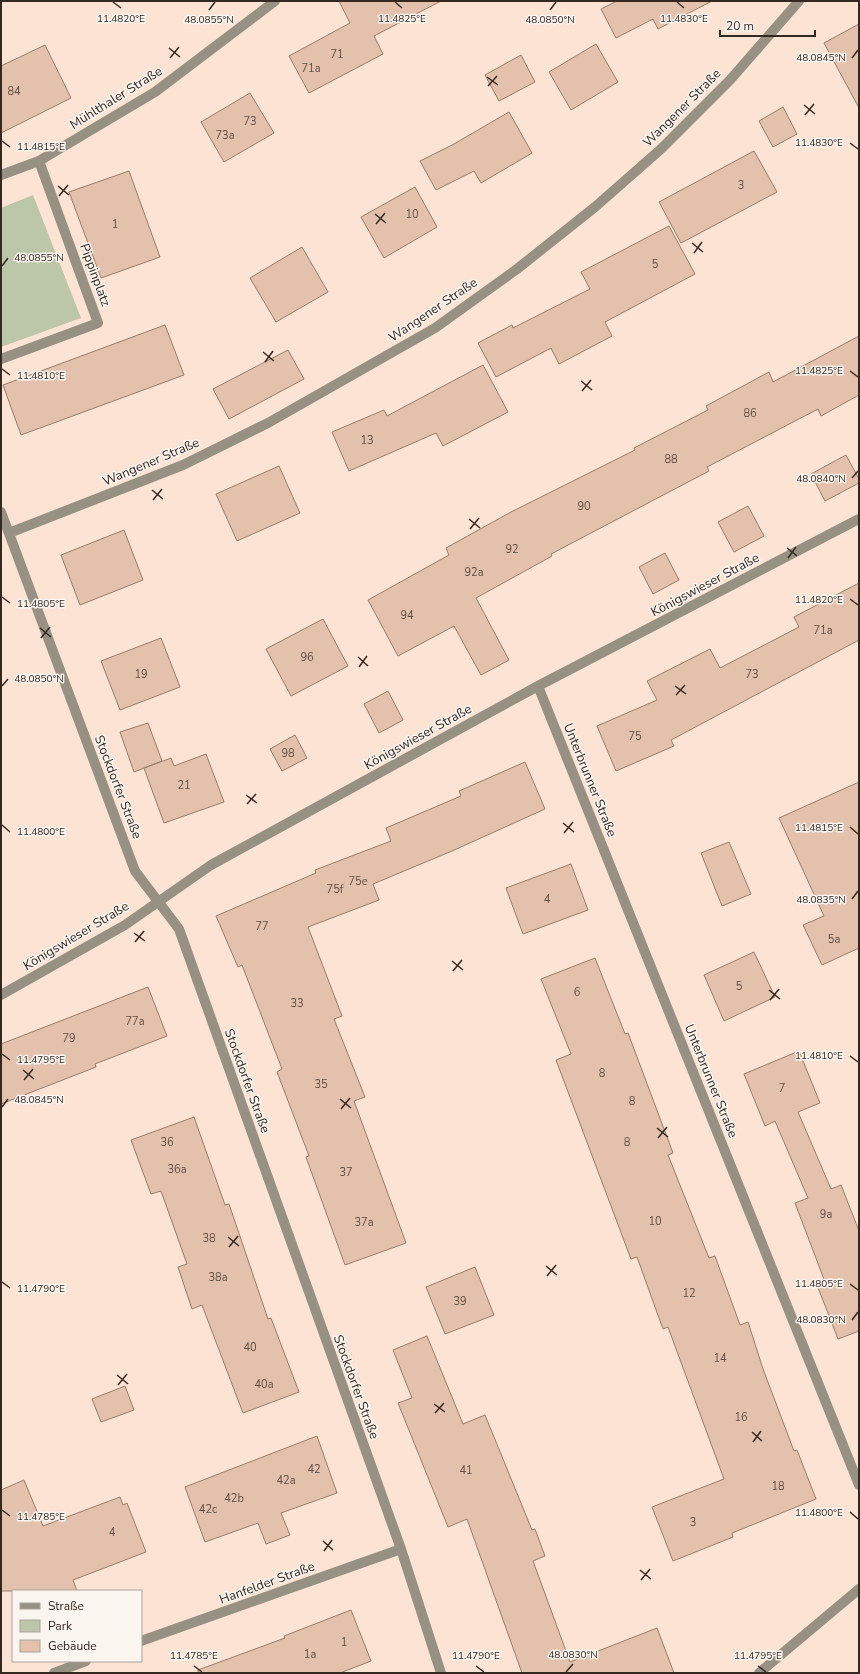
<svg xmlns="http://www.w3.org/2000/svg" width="860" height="1674" font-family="'Nunito Sans',sans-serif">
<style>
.green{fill:#bbc7a8}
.building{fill:#e3c1ac;stroke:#997c6a}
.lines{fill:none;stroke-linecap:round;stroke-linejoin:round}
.service{stroke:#979183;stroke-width:10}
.minor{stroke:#979183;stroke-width:10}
.ticks{fill:none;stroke:#342820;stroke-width:1.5}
.labels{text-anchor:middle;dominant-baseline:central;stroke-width:3;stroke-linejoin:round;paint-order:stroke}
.number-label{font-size:11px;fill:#604e43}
.street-label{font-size:13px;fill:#342820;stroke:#fbf5f0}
.ticks-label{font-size:10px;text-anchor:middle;fill:#342820;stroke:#fbf5f0;stroke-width:3;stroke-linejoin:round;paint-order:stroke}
</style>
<rect width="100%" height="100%" fill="#fde3d3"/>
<path class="green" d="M 33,195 L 81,318 L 1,347 L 1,208 Z"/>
<path class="building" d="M 339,1 L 441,1 L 374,36 L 383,54 L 309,93 L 289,56 L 350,23 Z
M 617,1 L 712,1 L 658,29 L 653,19 L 616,38 L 601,9 Z
M 859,24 L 859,108 L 824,43 Z
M 596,44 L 618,82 L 571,110 L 549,72 Z
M 45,45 L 71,98 L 1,133 L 1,66 Z
M 521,55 L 535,82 L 499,101 L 485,75 Z
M 250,93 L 274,133 L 224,162 L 201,122 Z
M 783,107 L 797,134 L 773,147 L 759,121 Z
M 509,112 L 532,153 L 481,183 L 474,171 L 436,190 L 420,161 L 454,144 Z
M 754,151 L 777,192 L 681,243 L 659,202 Z
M 129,171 L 160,257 L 101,278 L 69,192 Z
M 415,187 L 437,227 L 384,258 L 361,217 Z
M 669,226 L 695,274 L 605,322 L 612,336 L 559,364 L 551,348 L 496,377 L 478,343 L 512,325 L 513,328 L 590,289 L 581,272 Z
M 302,247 L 328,292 L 276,322 L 250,278 Z
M 165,325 L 184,375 L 21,435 L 3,385 Z
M 859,336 L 859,395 L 821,416 L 818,409 L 707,467 L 709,471 L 551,554 L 552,556 L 476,598 L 509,660 L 481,675 L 454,626 L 398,656 L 368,600 L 449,555 L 446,548 L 511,512 L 635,450 L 634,448 L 708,410 L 706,406 L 769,372 L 773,382 Z
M 288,350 L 304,379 L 229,419 L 213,389 Z
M 483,365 L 508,412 L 443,446 L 436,433 L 349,471 L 332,432 L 384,410 L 387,416 Z
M 846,455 L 859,479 L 859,483 L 825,501 L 811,474 Z
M 279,466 L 300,513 L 237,541 L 216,494 Z
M 748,506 L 764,536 L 734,552 L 718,522 Z
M 124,530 L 143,580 L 80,605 L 61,555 Z
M 665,553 L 679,580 L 653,594 L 639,567 Z
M 859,583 L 859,640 L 671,740 L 674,746 L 616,771 L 597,726 L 657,700 L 647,681 L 710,649 L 720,668 L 799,627 L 794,617 Z
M 323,619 L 348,666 L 291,696 L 266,649 Z
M 161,638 L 180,687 L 120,710 L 101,661 Z
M 388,691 L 403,720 L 379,733 L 364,704 Z
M 148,723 L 162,761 L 134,772 L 120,732 Z
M 295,735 L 307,758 L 282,771 L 270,749 Z
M 206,754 L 224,802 L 164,823 L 144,768 L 171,758 L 174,766 Z
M 525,762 L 545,809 L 452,851 L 373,884 L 379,900 L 308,927 L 342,1016 L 334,1019 L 365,1097 L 354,1101 L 406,1243 L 345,1265 L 306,1157 L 309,1156 L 277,1072 L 282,1069 L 242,965 L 238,967 L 216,916 L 316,873 L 315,870 L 391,841 L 386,828 L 461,796 L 459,791 Z
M 859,782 L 859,948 L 822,965 L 803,925 L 824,916 L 779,818 Z
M 729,842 L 751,894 L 722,906 L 701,853 Z
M 571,864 L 588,910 L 523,934 L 506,888 Z
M 754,952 L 775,997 L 724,1021 L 704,975 Z
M 595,958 L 625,1034 L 628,1033 L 673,1153 L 668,1155 L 709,1258 L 715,1256 L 740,1325 L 748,1322 L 763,1369 L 794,1451 L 797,1450 L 816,1499 L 732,1533 L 733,1537 L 673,1561 L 652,1507 L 724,1479 L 668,1327 L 663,1329 L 637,1257 L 631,1259 L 556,1060 L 571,1054 L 541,979 Z
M 148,987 L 167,1036 L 95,1064 L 96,1067 L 1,1104 L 1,1044 Z
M 799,1051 L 820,1103 L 798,1112 L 831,1189 L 841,1185 L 859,1231 L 859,1331 L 838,1339 L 817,1285 L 825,1282 L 795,1203 L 808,1198 L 775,1121 L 765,1126 L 744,1074 Z
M 194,1117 L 225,1205 L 229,1204 L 268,1319 L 271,1318 L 299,1392 L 243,1413 L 202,1305 L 192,1309 L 178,1267 L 187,1264 L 161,1191 L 151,1194 L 131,1140 Z
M 475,1267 L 494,1315 L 445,1334 L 426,1287 Z
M 427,1336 L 463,1424 L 485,1415 L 532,1530 L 535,1529 L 545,1556 L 533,1561 L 570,1662 L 657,1628 L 674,1673 L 522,1673 L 467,1519 L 448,1527 L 398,1403 L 412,1398 L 393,1350 Z
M 125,1386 L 134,1410 L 101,1422 L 92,1399 Z
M 317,1436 L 337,1493 L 281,1513 L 290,1535 L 266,1544 L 258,1523 L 205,1542 L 185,1487 Z
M 24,1480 L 43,1526 L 120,1497 L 123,1505 L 127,1503 L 146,1552 L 73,1580 L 77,1591 L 1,1591 L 1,1490 Z
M 351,1610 L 371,1661 L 340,1673 L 198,1673 L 198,1670 L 285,1638 L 284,1636 Z"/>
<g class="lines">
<path class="service" d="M 1,359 L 98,323 L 39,161"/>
<path class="minor" d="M 1,175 L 39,161 L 155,92 L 275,1
M 1,512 L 135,871 L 179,929 L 401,1549 L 441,1673
M 9,533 L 183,465 L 268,423 L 435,328 L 517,269 L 595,207 L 661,149 L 730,80 L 799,1
M 538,686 L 859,1485
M 1,995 L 125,925 L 211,865 L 538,686 L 859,519
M 141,1641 L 401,1549
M 54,1673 L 86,1661
M 759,1673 L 859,1589"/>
</g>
<path class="ticks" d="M 113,2 L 121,8M 395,2 L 402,8M 677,2 L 684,8M 209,10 L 215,2M 550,10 L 556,2M 169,48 L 180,57M 170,58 L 179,47M 852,58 L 858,50M 487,77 L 498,85M 488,86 L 497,76M 804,105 L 815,114M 805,115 L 814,104M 2,141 L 10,147M 850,143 L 858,149M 58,186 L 69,195M 59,196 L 68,185M 375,214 L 386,223M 376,224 L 385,213M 692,243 L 703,252M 694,253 L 702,242M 2,266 L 8,258M 263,352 L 274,361M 265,362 L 273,351M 2,369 L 10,375M 850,371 L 858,377M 581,381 L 592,390M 582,391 L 591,380M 852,478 L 858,471M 152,490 L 163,499M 153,500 L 162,489M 469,519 L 480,528M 470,529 L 479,518M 787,548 L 797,556M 788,558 L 796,547M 2,597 L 10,603M 850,599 L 858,605M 40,628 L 51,637M 41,638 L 50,627M 358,657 L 368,666M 359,667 L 367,656M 2,686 L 8,679M 675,686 L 686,694M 676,695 L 685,685M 246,795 L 257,803M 247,804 L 256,794M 563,823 L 574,832M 2,825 L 10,832M 850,827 L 858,834M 564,833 L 573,822M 852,899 L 858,891M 134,933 L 145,941M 135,942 L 144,931M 452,961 L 463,970M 453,971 L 462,960M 769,990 L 780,999M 770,1000 L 779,989M 2,1054 L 10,1060M 850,1056 L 858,1062M 23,1070 L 34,1079M 24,1080 L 33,1069M 340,1099 L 351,1108M 2,1107 L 8,1099M 341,1109 L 350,1098M 657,1128 L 668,1137M 658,1138 L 667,1127M 228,1237 L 239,1246M 229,1247 L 238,1236M 546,1266 L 557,1275M 547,1276 L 556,1265M 2,1282 L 10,1288M 850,1284 L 858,1290M 852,1320 L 858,1312M 117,1375 L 128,1384M 118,1385 L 127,1374M 434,1404 L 445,1412M 435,1413 L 444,1403M 752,1432 L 762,1441M 753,1442 L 761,1431M 2,1510 L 10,1516M 850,1512 L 858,1519M 323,1541 L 333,1550M 324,1551 L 332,1540M 640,1570 L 651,1579M 641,1580 L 650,1569M 194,1666 L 202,1672M 476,1666 L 484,1672M 758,1666 L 766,1672M 566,1672 L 573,1664"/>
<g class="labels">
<g class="number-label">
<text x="337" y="54">71</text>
<text x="311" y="68">71a</text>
<text x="14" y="91">84</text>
<text x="250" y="121">73</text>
<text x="225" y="135">73a</text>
<text x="741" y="185">3</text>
<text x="412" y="214">10</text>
<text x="115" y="224">1</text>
<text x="655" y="264">5</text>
<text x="750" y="413">86</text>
<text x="367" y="440">13</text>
<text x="671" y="459">88</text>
<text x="584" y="506">90</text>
<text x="512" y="549">92</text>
<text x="474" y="572">92a</text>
<text x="407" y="615">94</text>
<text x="823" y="630">71a</text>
<text x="307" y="657">96</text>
<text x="141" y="674">19</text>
<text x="752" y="674">73</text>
<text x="635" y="736">75</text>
<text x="288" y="753">98</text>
<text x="184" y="785">21</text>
<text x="358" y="881">75e</text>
<text x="335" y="889">75f</text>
<text x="547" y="899">4</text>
<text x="262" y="926">77</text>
<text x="834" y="939">5a</text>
<text x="739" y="986">5</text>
<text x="577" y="992">6</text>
<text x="297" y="1003">33</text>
<text x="135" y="1021">77a</text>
<text x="69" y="1038">79</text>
<text x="602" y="1073">8</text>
<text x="321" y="1084">35</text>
<text x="782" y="1088">7</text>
<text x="632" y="1101">8</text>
<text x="167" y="1142">36</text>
<text x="627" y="1142">8</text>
<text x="177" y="1169">36a</text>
<text x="346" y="1172">37</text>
<text x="826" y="1214">9a</text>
<text x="655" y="1221">10</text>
<text x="364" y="1222">37a</text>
<text x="209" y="1238">38</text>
<text x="218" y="1277">38a</text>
<text x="689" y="1293">12</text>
<text x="460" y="1301">39</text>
<text x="250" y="1347">40</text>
<text x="720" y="1358">14</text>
<text x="264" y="1384">40a</text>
<text x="741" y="1417">16</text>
<text x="314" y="1469">42</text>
<text x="466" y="1470">41</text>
<text x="286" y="1480">42a</text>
<text x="778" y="1486">18</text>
<text x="234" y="1498">42b</text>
<text x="208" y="1509">42c</text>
<text x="693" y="1522">3</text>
<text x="112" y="1532">4</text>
<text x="344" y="1642">1</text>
<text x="310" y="1654">1a</text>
</g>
<g class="street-label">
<text transform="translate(116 98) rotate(-32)">Mühlthaler Straße</text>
<text transform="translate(682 108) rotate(-45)">Wangener Straße</text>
<text transform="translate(95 275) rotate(70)">Pippinplatz</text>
<text transform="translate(433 310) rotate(-34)">Wangener Straße</text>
<text transform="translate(151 462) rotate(-23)">Wangener Straße</text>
<text transform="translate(705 585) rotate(-28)">Königswieser Straße</text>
<text transform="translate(418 737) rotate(-29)">Königswieser Straße</text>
<text transform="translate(590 780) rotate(68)">Unterbrunner Straße</text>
<text transform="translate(118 787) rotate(69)">Stockdorfer Straße</text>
<text transform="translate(76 936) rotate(-31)">Königswieser Straße</text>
<text transform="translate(247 1081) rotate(70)">Stockdorfer Straße</text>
<text transform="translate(711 1081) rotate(68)">Unterbrunner Straße</text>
<text transform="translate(356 1387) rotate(70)">Stockdorfer Straße</text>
<text transform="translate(267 1583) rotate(-20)">Hanfelder Straße</text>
</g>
</g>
<g class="ticks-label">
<text x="402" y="22">11.4825°E</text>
<text x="121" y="22">11.4820°E</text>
<text x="684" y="22">11.4830°E</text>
<text x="209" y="23">48.0855°N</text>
<text x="550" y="23">48.0850°N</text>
<text x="821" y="61">48.0845°N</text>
<text x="819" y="146">11.4830°E</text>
<text x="41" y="150">11.4815°E</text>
<text x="39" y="261">48.0855°N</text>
<text x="819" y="374">11.4825°E</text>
<text x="41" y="379">11.4810°E</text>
<text x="821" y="482">48.0840°N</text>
<text x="819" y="603">11.4820°E</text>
<text x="41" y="607">11.4805°E</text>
<text x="39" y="682">48.0850°N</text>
<text x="819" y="831">11.4815°E</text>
<text x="41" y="835">11.4800°E</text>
<text x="821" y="903">48.0835°N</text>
<text x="819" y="1059">11.4810°E</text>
<text x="41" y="1063">11.4795°E</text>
<text x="39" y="1103">48.0845°N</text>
<text x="819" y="1287">11.4805°E</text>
<text x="41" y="1292">11.4790°E</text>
<text x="821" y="1323">48.0830°N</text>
<text x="819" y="1516">11.4800°E</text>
<text x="41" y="1520">11.4785°E</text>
<text x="573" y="1658">48.0830°N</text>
<text x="194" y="1659">11.4785°E</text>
<text x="476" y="1659">11.4790°E</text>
<text x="758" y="1659">11.4795°E</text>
</g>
<rect width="860" height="1674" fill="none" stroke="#342820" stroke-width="4"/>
<rect x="12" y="1590" width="130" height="72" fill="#fbf5f0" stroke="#aba39d"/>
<rect x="20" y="1603" width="20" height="6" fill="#979183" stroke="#aba39d"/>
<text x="48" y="1610" font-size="12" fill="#342820">Straße</text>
<rect x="20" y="1620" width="20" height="12" fill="#bbc7a8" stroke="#aba39d"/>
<text x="48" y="1630" font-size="12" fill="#342820">Park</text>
<rect x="20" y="1640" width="20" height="12" fill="#e3c1ac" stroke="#aba39d"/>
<text x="48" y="1650" font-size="12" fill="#342820">Gebäude</text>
<path d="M720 30v6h95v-6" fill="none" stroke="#342820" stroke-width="2"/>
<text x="726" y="30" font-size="12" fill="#342820" stroke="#fbf5f0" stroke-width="3" paint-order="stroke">20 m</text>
</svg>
